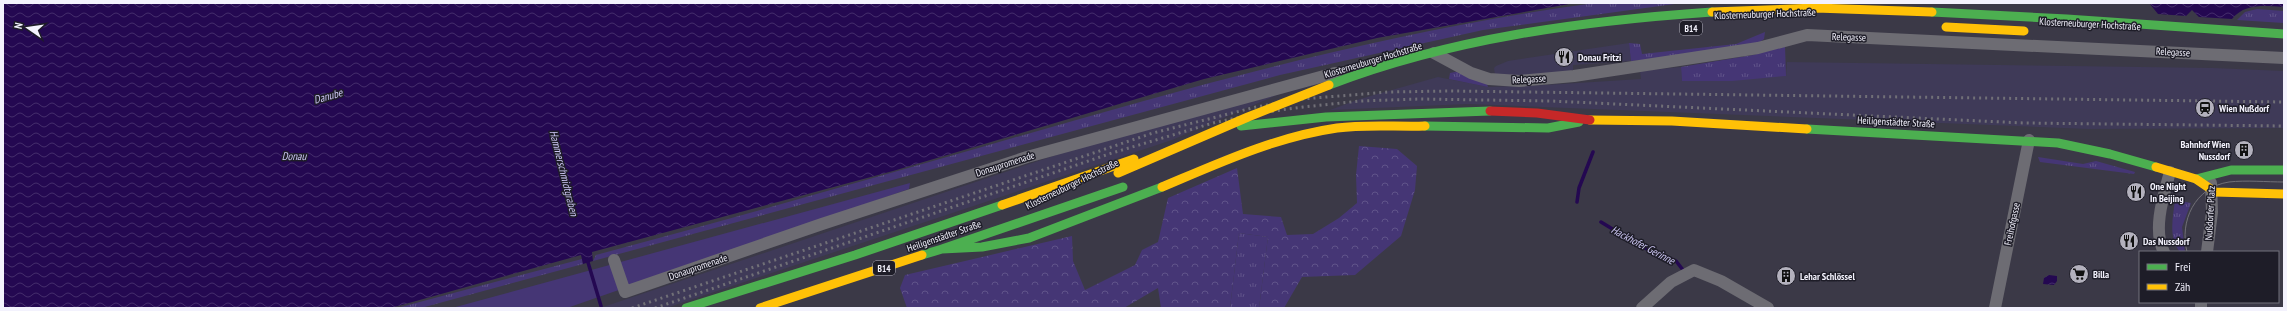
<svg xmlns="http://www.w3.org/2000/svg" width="2287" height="311" font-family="'PT Sans Narrow',sans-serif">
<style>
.built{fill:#3f3a58}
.grass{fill:url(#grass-tufts)}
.forest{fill:url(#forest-crowns)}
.park{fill:#453675}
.water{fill:url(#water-waves)}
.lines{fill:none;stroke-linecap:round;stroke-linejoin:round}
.stream{stroke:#240851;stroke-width:3.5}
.street{stroke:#6d6c73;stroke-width:12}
.fast{stroke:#4caf50;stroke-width:9}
.slow{stroke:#ffc107;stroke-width:9}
.jam{stroke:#c62828;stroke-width:9}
.tram{stroke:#717077;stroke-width:1}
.rail{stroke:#717077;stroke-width:3;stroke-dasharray:2 4;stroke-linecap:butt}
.fast-bridge{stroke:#4caf50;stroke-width:9}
.slow-bridge{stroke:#ffc107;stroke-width:9}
.labels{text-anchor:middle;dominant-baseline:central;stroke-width:3;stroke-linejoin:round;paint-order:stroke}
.shield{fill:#1e1d28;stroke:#b3b2bd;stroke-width:1}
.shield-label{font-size:9px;font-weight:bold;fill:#f3f2fd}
.street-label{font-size:10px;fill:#f3f2fd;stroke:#1e1d28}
.poi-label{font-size:10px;font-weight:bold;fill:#f3f2fd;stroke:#1e1d28;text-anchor:start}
.water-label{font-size:11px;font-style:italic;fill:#cdc7f4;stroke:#1e1d28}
</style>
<defs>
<pattern id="grass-tufts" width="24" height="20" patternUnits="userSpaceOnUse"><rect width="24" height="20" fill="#453675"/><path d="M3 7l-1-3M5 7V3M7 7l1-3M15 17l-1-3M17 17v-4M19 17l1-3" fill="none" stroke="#60548a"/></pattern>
<pattern id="forest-crowns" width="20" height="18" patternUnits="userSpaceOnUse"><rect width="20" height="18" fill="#453675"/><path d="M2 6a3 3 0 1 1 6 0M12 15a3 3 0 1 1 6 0" fill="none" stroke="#60548a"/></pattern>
<pattern id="water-waves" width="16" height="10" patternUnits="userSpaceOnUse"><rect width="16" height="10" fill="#240851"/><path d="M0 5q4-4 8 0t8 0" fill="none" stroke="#442c6b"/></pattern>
</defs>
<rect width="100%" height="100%" fill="#3b3947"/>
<path class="built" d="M 1629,43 L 1631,61 L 1573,65 L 1573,70 L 1568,73 L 1513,77 L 1495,75 L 1494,68 L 1496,66 L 1508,61 Z
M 1787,62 L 2213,68 L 2284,71 L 2284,128 L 2088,129 L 1468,104 L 1330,110 L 1360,99 L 1438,77 L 1488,87 L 1546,85 L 1641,79 L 1640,71 L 1681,67 L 1682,81 L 1786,76 Z
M 1277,95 L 1172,140 L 666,308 L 600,308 L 1062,153 L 1196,115 Z"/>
<path class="grass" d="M 1595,3 L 1682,3 L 1483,30 L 1280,75 L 593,261 L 596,255 C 723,221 849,185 975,149 C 1179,90 1384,31 1595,3 Z
M 2257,9 L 2284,11 L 2284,23 L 2237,20 L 2245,12 Z
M 1765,32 L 1764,39 L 1757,44 L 1671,58 L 1631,61 L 1629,43 L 1640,44 L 1642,54 L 1736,44 Z
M 1785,46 L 1786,76 L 1732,81 L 1682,81 L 1681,67 L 1753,55 Z
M 1460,71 L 1486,82 L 1488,87 L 1449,79 L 1450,73 Z
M 2038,157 L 2083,164 L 2096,161 L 2135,172 L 2134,174 L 2040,162 Z
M 2175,200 L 2191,203 L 2182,227 L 2185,252 L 2180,252 C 2168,237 2173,218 2175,200 Z
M 1239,233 L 1268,237 L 1259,308 L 1230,308 Z
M 582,259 L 583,264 L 421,308 L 397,308 Z"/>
<path class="forest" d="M 1359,146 L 1397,149 L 1417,166 L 1415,190 L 1401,236 L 1355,275 L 1302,277 L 1284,308 L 1259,308 L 1268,237 L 1239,233 L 1230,308 L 1161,308 L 1158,288 L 1124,308 L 907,308 L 900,288 L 905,275 L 1072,236 L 1073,261 L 1085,290 L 1135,265 L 1142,250 L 1158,242 L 1168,198 L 1237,168 L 1243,214 L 1281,217 L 1287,235 L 1313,234 L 1339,218 L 1357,203 L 1356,175 Z"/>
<path class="park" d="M 910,183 L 909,189 L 567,308 L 452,308 Z"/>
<path class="water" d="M 3,3 L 1575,3 L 1377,38 L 1204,79 L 893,171 L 592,252 L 593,261 L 583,264 L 581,255 L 391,308 L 3,308 Z
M 2149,3 L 2284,3 L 2284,7 C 2265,6 2245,3 2232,19 L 2199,17 L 2192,10 L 2186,16 L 2158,14 Z
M 2049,275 L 2057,276 L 2057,281 L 2054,285 L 2043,284 L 2044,278 Z"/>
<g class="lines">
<path class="stream" d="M 1577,202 L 1579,188 L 1593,152
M 1601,222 L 1642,247 L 1676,261 L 1683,270
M 587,259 L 601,306"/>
<path class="street" d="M 1434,53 L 1471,73 L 1489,79 L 1519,81 L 1574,76 L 1758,48 L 1807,35 L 2284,58
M 2164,252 C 2152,230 2164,194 2170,172
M 2207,252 L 2212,212 L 2211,183
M 614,260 L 625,292 L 822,224 L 1027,157 L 1335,73
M 2201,302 L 2201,308
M 1642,308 L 1671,282 L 1694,270 L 1721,281 L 1768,308
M 1995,308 L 2029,140"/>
<path class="fast" d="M 1241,126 L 1326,117 L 1490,111
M 1425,126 L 1548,128 L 1579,122
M 1807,129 L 2058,143 L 2110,154 L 2156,167
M 2196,179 L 2231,170 L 2284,170
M 942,249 L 1123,187
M 922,255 L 942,249 L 982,247 L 1029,238 L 1162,187
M 686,308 L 855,255 L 1002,205"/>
<path class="slow" d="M 1590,120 L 1672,121 L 1807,129
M 2156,167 L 2196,179 L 2215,192 L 2284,194
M 1162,187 C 1219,163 1275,137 1337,128 C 1366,124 1397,127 1425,126
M 1002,205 L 1134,159
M 760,308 L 922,255"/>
<path class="jam" d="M 1490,111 L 1537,113 L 1590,120"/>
<path class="tram" d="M 2187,252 C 2179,221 2195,187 2229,182 C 2246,180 2266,182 2284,182
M 2199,302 L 2199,308"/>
<path class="rail" d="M 632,308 L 1153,133 L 1256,107 L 1302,99 L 1388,92 L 1450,91 L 2284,102
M 655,308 L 1112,153 L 1213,123 L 1259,113 L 1303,107 L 1360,101 L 1419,99 L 1551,101 L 2024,123 L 2284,126"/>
<path class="fast-bridge" d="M 1932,12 L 2067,19 L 2284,34
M 1329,85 C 1451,38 1582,21 1712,12"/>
<path class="slow-bridge" d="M 1712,12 L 1816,8 L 1932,12
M 1946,27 L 2024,31
M 1118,173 L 1248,117 L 1329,85"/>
</g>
<defs>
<symbol id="restaurant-disc" viewBox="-11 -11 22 22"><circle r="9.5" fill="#b3b1bd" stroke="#1e1d28"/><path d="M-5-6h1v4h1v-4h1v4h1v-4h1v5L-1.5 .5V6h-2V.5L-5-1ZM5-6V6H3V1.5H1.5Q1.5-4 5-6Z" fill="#111"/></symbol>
<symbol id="station-disc" viewBox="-11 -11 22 22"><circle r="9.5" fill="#b3b1bd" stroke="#1e1d28"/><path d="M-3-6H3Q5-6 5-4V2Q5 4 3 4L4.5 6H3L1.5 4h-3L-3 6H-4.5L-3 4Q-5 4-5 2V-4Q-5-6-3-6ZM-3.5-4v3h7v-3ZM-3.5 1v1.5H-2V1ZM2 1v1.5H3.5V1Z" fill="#111"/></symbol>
<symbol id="building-disc" viewBox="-11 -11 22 22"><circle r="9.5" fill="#b3b1bd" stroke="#1e1d28"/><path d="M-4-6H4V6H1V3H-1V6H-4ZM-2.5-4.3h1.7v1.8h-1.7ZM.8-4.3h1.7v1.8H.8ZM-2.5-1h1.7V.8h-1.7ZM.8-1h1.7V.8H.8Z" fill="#111"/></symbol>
<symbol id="supermarket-disc" viewBox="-11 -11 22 22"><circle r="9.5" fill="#b3b1bd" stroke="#1e1d28"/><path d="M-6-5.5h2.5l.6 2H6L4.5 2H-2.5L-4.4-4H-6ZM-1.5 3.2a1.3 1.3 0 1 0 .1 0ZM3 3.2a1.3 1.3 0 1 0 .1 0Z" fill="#111"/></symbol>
</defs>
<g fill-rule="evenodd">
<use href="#restaurant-disc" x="1553" y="46" width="22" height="22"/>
<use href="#station-disc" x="2194" y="97" width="22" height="22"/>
<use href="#building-disc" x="2233" y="139" width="22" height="22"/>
<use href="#restaurant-disc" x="2125" y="181" width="22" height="22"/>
<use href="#restaurant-disc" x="2118" y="230" width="22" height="22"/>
<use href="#supermarket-disc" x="2068" y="263" width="22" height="22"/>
<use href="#building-disc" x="1775" y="265" width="22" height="22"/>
</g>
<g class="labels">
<g class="shield">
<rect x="1680" y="21" width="22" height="14" rx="3"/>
<rect x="873" y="261" width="22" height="14" rx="3"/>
</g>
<g class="shield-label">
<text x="1691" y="28">B14</text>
<text x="884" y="268">B14</text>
</g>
<g class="street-label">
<text transform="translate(1765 14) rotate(-2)">Klosterneuburger Hochstraße</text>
<text transform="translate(2090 24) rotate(3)">Klosterneuburger Hochstraße</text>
<text transform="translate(1849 37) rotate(2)">Relegasse</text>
<text transform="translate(2173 52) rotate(3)">Relegasse</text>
<text transform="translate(1373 60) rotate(-17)">Klosterneuburger Hochstraße</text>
<text transform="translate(1529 79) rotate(-3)">Relegasse</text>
<text transform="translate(1896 122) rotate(3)">Heiligenstädter Straße</text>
<text transform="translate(1005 164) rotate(-18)">Donaupromenade</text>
<text transform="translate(1072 184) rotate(-26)">Klosterneuburger Hochstraße</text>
<text transform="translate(2210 213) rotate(-87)">Nußdorfer Platz</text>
<text transform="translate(2012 224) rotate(-78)">Freihofgasse</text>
<text transform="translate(944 236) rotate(-19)">Heiligenstädter Straße</text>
<text transform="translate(698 267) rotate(-19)">Donaupromenade</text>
</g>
<g class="poi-label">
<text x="1578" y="57">Donau Fritzi</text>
<text x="2219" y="108">Wien Nußdorf</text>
<text x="2230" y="144" text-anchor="end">Bahnhof Wien<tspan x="2230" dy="12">Nussdorf</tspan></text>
<text x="2150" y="186">One Night<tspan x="2150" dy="12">In Beijing</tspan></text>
<text x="2143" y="241">Das Nussdorf</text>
<text x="2093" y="274">Billa</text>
<text x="1800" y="276">Lehar Schlössel</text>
</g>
<g class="water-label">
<text transform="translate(328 96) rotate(-16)">Danube</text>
<text x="294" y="156">Donau</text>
<text transform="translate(564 173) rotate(76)">Hammerschmidtgraben</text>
<text transform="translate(1643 245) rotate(28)">Hackhofer Gerinne</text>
</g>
</g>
<rect width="2287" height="311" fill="none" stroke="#f3f2fd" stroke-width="8"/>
<rect x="2139" y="251" width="140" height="52" fill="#1e1d28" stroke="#73727d"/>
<rect x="2147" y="264" width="20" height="6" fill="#4caf50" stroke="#73727d"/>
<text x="2175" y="271" font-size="12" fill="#f3f2fd">Frei</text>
<rect x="2147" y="284" width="20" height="6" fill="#ffc107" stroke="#73727d"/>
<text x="2175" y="291" font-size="12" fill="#f3f2fd">Zäh</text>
<g transform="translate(28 28) rotate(283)" stroke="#1e1d28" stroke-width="3" paint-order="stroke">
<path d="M0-3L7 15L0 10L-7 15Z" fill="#f3f2fd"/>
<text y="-6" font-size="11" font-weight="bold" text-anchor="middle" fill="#f3f2fd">N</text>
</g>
</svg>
